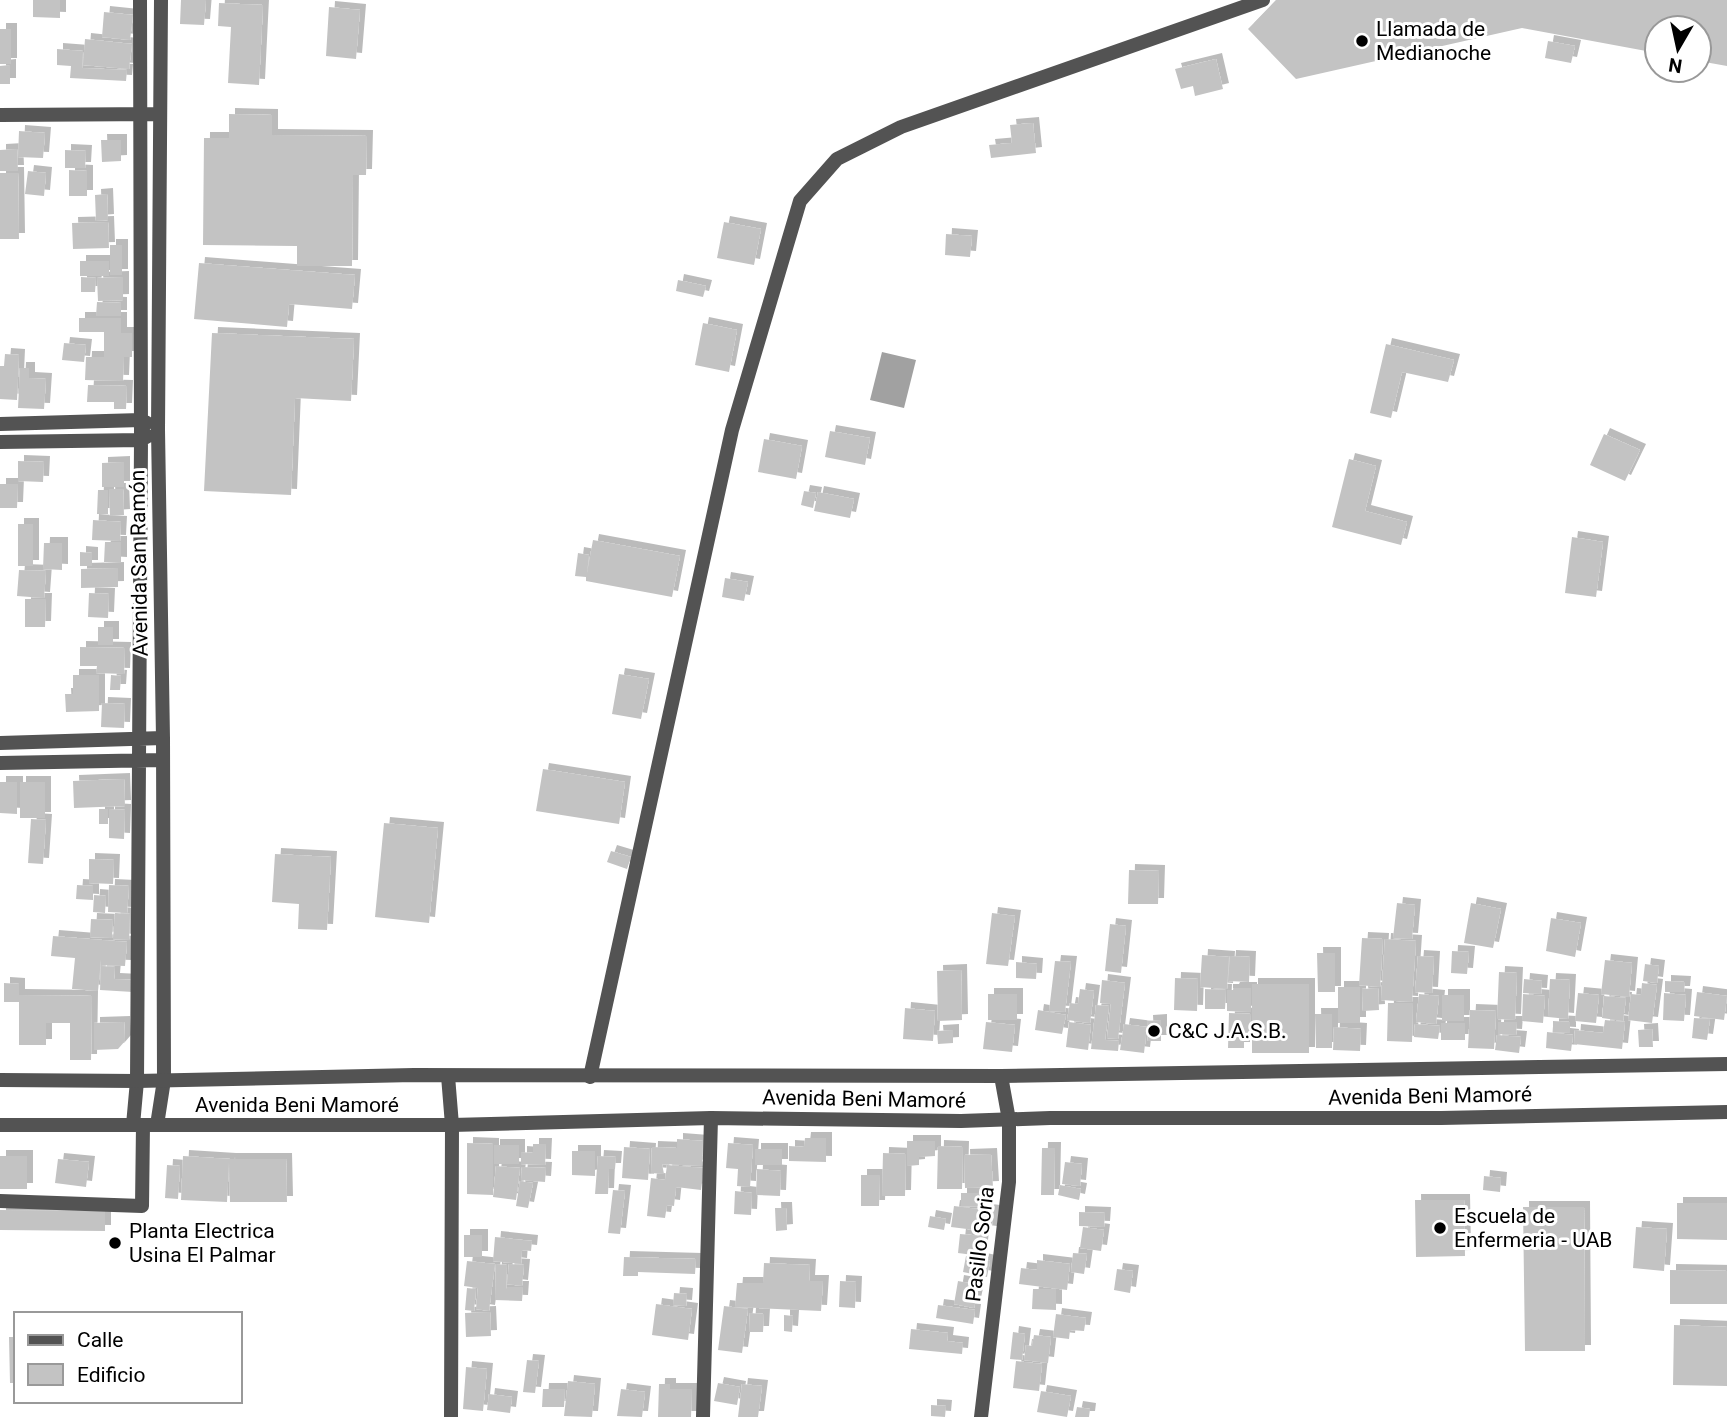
<svg xmlns="http://www.w3.org/2000/svg" width="1727" height="1417" font-family="Roboto,sans-serif">
<style>
.water{fill:#a1a1a1}
.building{fill:#c3c3c3;filter:url(#shadow)}
.lines{fill:none;stroke-linecap:round;stroke-linejoin:round}
.minor{stroke:#535353;stroke-width:14}
.tertiary{stroke:#535353;stroke-width:14}
.poi-dot{fill:#000;stroke:#fff;stroke-width:2.5}
.labels{text-anchor:middle;dominant-baseline:central;stroke-width:6;stroke-linejoin:round;paint-order:stroke}
.poi-label{font-size:21px;fill:#000;stroke:#fff;text-anchor:start}
.street-label{font-size:21px;fill:#000;stroke:#fff}
</style>
<defs>
<filter id="shadow"><feDropShadow dx="6" dy="-6" stdDeviation="0" flood-color="#0004"/></filter>
</defs>
<rect width="100%" height="100%" fill="#fff"/>
<path class="water" d="M 882,352 L 916,360 L 904,408 L 870,400 Z"/>
<path class="building" d="M 33,0 L 60,0 L 60,18 L 33,17 Z
M 181,0 L 206,0 L 204,25 L 180,24 Z
M 1276,0 L 1727,0 L 1727,66 L 1699,61 L 1699,28 L 1657,28 L 1657,53 L 1522,28 L 1296,79 L 1248,29 Z
M 219,3 L 263,5 L 259,85 L 228,83 L 231,27 L 218,26 Z
M 329,7 L 360,10 L 356,59 L 326,56 Z
M 104,12 L 133,15 L 130,40 L 102,37 Z
M 0,29 L 11,29 L 11,64 L 0,64 Z
M 85,39 L 132,44 L 129,69 L 83,65 Z
M 1548,41 L 1575,46 L 1571,63 L 1545,58 Z
M 57,49 L 83,51 L 82,68 L 127,70 L 126,81 L 70,78 L 71,66 L 57,65 Z
M 1216,59 L 1223,89 L 1195,96 L 1193,86 L 1181,89 L 1175,69 Z
M 10,65 L 10,84 L 0,84 L 0,66 Z
M 229,114 L 272,115 L 272,135 L 367,136 L 366,175 L 353,175 L 352,266 L 297,266 L 297,246 L 203,245 L 204,138 L 229,138 Z
M 1033,123 L 1036,153 L 991,158 L 989,145 L 1012,143 L 1010,125 Z
M 19,131 L 45,133 L 43,158 L 18,157 Z
M 101,140 L 121,140 L 121,161 L 102,162 Z
M 17,149 L 18,171 L 0,171 L 0,150 Z
M 65,150 L 86,151 L 85,168 L 65,168 Z
M 69,170 L 87,171 L 87,196 L 69,196 Z
M 28,171 L 46,173 L 44,196 L 25,194 Z
M 0,173 L 18,173 L 19,239 L 0,239 Z
M 107,194 L 108,220 L 96,221 L 95,195 Z
M 108,222 L 109,248 L 73,249 L 72,223 Z
M 724,222 L 761,229 L 754,265 L 717,258 Z
M 946,234 L 972,236 L 970,257 L 945,255 Z
M 110,245 L 122,245 L 122,275 L 110,275 Z
M 80,261 L 109,261 L 109,276 L 80,276 Z
M 199,263 L 355,275 L 352,309 L 289,304 L 287,327 L 194,319 Z
M 81,277 L 96,278 L 95,292 L 81,292 Z
M 123,277 L 123,300 L 98,301 L 97,278 Z
M 678,280 L 706,286 L 703,297 L 676,291 Z
M 97,302 L 121,303 L 121,316 L 96,316 Z
M 79,318 L 121,318 L 121,333 L 132,333 L 132,357 L 124,357 L 123,381 L 85,380 L 86,357 L 104,357 L 104,332 L 79,332 Z
M 703,323 L 737,330 L 729,372 L 695,365 Z
M 212,333 L 354,339 L 351,401 L 295,398 L 291,495 L 204,491 Z
M 64,343 L 86,345 L 84,362 L 62,360 Z
M 1386,344 L 1454,360 L 1448,382 L 1402,372 L 1391,418 L 1370,413 Z
M 5,354 L 19,355 L 17,400 L 0,399 L 0,366 L 4,366 Z
M 20,368 L 29,368 L 29,378 L 46,379 L 44,409 L 18,408 Z
M 88,385 L 127,386 L 126,409 L 114,409 L 114,402 L 87,402 Z
M 830,431 L 870,438 L 865,465 L 825,457 Z
M 1604,434 L 1640,450 L 1625,481 L 1590,465 Z
M 764,439 L 802,446 L 796,479 L 758,472 Z
M 1349,459 L 1376,466 L 1365,511 L 1407,522 L 1401,545 L 1332,527 Z
M 18,461 L 44,462 L 43,482 L 18,481 Z
M 124,462 L 124,487 L 102,487 L 102,463 Z
M 0,484 L 18,484 L 17,508 L 0,508 Z
M 109,489 L 123,489 L 124,515 L 110,516 Z
M 98,490 L 108,490 L 108,514 L 97,514 Z
M 804,491 L 816,493 L 813,508 L 801,505 Z
M 818,492 L 854,499 L 850,518 L 814,511 Z
M 93,520 L 121,522 L 120,541 L 92,540 Z
M 18,524 L 33,524 L 33,566 L 18,566 Z
M 1572,537 L 1603,542 L 1596,597 L 1565,593 Z
M 593,540 L 680,556 L 672,597 L 586,581 L 586,577 L 575,576 L 578,553 L 589,555 L 587,573 Z
M 105,542 L 121,542 L 121,563 L 104,562 Z
M 44,543 L 62,543 L 62,570 L 43,569 Z
M 80,552 L 92,553 L 92,566 L 80,566 Z
M 118,568 L 118,587 L 81,588 L 81,569 Z
M 19,570 L 46,571 L 44,598 L 17,596 Z
M 725,578 L 748,582 L 744,601 L 722,597 Z
M 89,593 L 109,594 L 108,618 L 88,617 Z
M 25,599 L 46,599 L 45,627 L 25,627 Z
M 98,627 L 113,627 L 113,645 L 98,645 Z
M 80,647 L 125,648 L 124,674 L 96,673 L 97,666 L 80,666 Z
M 619,674 L 649,679 L 641,719 L 612,714 Z
M 73,675 L 99,675 L 99,711 L 66,712 L 65,694 L 73,694 Z
M 111,675 L 121,676 L 120,690 L 110,690 Z
M 102,703 L 125,704 L 124,728 L 101,727 Z
M 543,769 L 625,782 L 619,824 L 536,811 Z
M 124,779 L 125,806 L 74,808 L 73,781 Z
M 0,782 L 17,782 L 17,814 L 0,813 Z
M 20,782 L 45,782 L 45,818 L 20,818 Z
M 99,809 L 108,809 L 108,824 L 99,824 Z
M 109,809 L 125,810 L 124,839 L 109,838 Z
M 31,819 L 46,820 L 43,864 L 28,863 Z
M 384,823 L 438,828 L 429,923 L 375,917 Z
M 611,851 L 631,857 L 627,869 L 607,862 Z
M 275,854 L 331,857 L 327,930 L 298,929 L 299,904 L 272,902 Z
M 89,859 L 114,860 L 113,884 L 89,883 Z
M 1129,870 L 1159,871 L 1158,904 L 1128,904 Z
M 77,885 L 93,886 L 93,900 L 76,899 Z
M 109,885 L 129,886 L 127,913 L 108,912 Z
M 94,895 L 106,896 L 105,913 L 93,912 Z
M 1397,903 L 1415,905 L 1412,939 L 1393,938 Z
M 1471,903 L 1501,909 L 1493,948 L 1464,943 Z
M 115,913 L 130,914 L 129,940 L 113,939 Z
M 992,913 L 1015,916 L 1008,966 L 986,964 Z
M 1551,918 L 1581,923 L 1575,957 L 1546,951 Z
M 91,919 L 113,920 L 112,938 L 90,937 Z
M 1110,924 L 1126,926 L 1121,973 L 1105,971 Z
M 53,936 L 127,942 L 125,966 L 101,965 L 101,959 L 98,991 L 72,989 L 75,958 L 51,956 Z
M 1362,938 L 1383,939 L 1380,987 L 1359,985 Z
M 1385,939 L 1416,941 L 1412,1002 L 1381,1000 Z
M 1452,951 L 1469,952 L 1467,974 L 1451,973 Z
M 1317,953 L 1335,953 L 1335,992 L 1318,992 Z
M 1202,955 L 1229,957 L 1227,989 L 1200,987 Z
M 1230,956 L 1250,957 L 1249,982 L 1228,981 Z
M 1418,956 L 1434,957 L 1432,993 L 1415,992 Z
M 1605,960 L 1632,963 L 1629,997 L 1601,994 Z
M 1055,961 L 1071,962 L 1065,1012 L 1049,1011 Z
M 1016,962 L 1037,964 L 1036,979 L 1016,978 Z
M 1645,964 L 1659,966 L 1657,983 L 1643,981 Z
M 101,966 L 115,967 L 114,979 L 134,980 L 133,992 L 100,990 Z
M 961,970 L 962,1020 L 938,1021 L 937,971 Z
M 1499,972 L 1517,973 L 1515,1020 L 1497,1019 Z
M 1175,978 L 1198,979 L 1197,1011 L 1174,1010 Z
M 1524,979 L 1542,981 L 1541,994 L 1523,993 Z
M 1550,979 L 1570,980 L 1568,1019 L 1548,1017 Z
M 1102,980 L 1125,983 L 1118,1039 L 1107,1038 L 1111,1004 L 1100,1003 Z
M 1665,981 L 1685,982 L 1684,992 L 1665,992 Z
M 4,983 L 19,984 L 19,995 L 92,996 L 91,1060 L 70,1060 L 70,1023 L 46,1023 L 46,1045 L 19,1045 L 19,1002 L 4,1002 Z
M 1642,983 L 1657,985 L 1652,1023 L 1628,1020 L 1631,994 L 1641,995 Z
M 1252,984 L 1309,984 L 1309,1053 L 1252,1053 Z
M 1338,987 L 1360,987 L 1360,1023 L 1338,1023 Z
M 1234,988 L 1251,988 L 1251,1012 L 1227,1011 L 1227,990 L 1233,990 Z
M 1378,988 L 1379,1010 L 1363,1011 L 1362,989 Z
M 1080,989 L 1094,991 L 1090,1023 L 1067,1020 L 1070,1003 L 1078,1004 Z
M 1205,989 L 1226,990 L 1225,1009 L 1205,1009 Z
M 1697,992 L 1727,996 L 1724,1020 L 1694,1016 Z
M 1578,993 L 1599,995 L 1596,1023 L 1575,1021 Z
M 1664,993 L 1686,995 L 1684,1021 L 1663,1020 Z
M 988,994 L 1017,994 L 1017,1020 L 988,1020 Z
M 1419,994 L 1439,996 L 1436,1024 L 1416,1022 Z
M 1523,994 L 1545,996 L 1543,1023 L 1522,1021 Z
M 1442,995 L 1464,995 L 1464,1021 L 1442,1021 Z
M 1604,996 L 1626,998 L 1623,1021 L 1602,1018 Z
M 1388,1003 L 1413,1003 L 1412,1042 L 1387,1041 Z
M 1096,1005 L 1109,1006 L 1105,1040 L 1119,1041 L 1118,1051 L 1091,1049 Z
M 905,1008 L 935,1011 L 933,1041 L 903,1039 Z
M 1038,1010 L 1066,1015 L 1062,1034 L 1035,1030 Z
M 1470,1010 L 1496,1011 L 1494,1049 L 1468,1048 Z
M 1229,1013 L 1251,1014 L 1250,1035 L 1244,1034 L 1244,1048 L 1228,1048 Z
M 1315,1014 L 1332,1014 L 1332,1048 L 1316,1048 Z
M 1694,1018 L 1710,1019 L 1707,1040 L 1692,1038 Z
M 1161,1020 L 1161,1041 L 1148,1041 L 1147,1021 Z
M 1605,1020 L 1625,1022 L 1622,1049 L 1574,1044 L 1575,1030 L 1603,1033 Z
M 1553,1021 L 1570,1022 L 1570,1033 L 1553,1032 Z
M 124,1022 L 125,1041 L 118,1049 L 94,1050 L 94,1023 Z
M 986,1022 L 1015,1025 L 1012,1052 L 983,1049 Z
M 1069,1022 L 1091,1025 L 1088,1050 L 1066,1047 Z
M 1498,1022 L 1517,1022 L 1516,1035 L 1498,1034 Z
M 1441,1023 L 1465,1023 L 1465,1040 L 1441,1040 Z
M 1124,1024 L 1147,1027 L 1144,1053 L 1120,1050 Z
M 1415,1024 L 1440,1026 L 1438,1039 L 1414,1037 Z
M 1334,1027 L 1361,1029 L 1360,1051 L 1333,1050 Z
M 1652,1029 L 1653,1047 L 1639,1047 L 1638,1030 Z
M 953,1030 L 953,1043 L 938,1044 L 937,1031 Z
M 1547,1032 L 1573,1035 L 1571,1051 L 1546,1048 Z
M 1497,1035 L 1521,1037 L 1519,1053 L 1495,1050 Z
M 805,1138 L 826,1138 L 826,1162 L 789,1161 L 789,1146 L 804,1147 Z
M 677,1139 L 703,1141 L 702,1166 L 662,1164 L 664,1174 L 651,1173 L 652,1147 L 677,1148 Z
M 907,1141 L 935,1141 L 935,1156 L 919,1157 L 919,1165 L 907,1166 Z
M 467,1143 L 493,1144 L 493,1195 L 467,1194 Z
M 728,1143 L 753,1145 L 750,1187 L 737,1186 L 738,1169 L 726,1168 Z
M 533,1144 L 546,1144 L 545,1165 L 521,1164 L 521,1152 L 533,1153 Z
M 494,1145 L 519,1145 L 519,1164 L 494,1164 Z
M 938,1146 L 963,1147 L 962,1189 L 937,1189 Z
M 624,1147 L 650,1149 L 648,1180 L 622,1178 Z
M 1042,1148 L 1055,1148 L 1054,1195 L 1041,1195 Z
M 755,1149 L 782,1149 L 782,1165 L 755,1165 Z
M 572,1151 L 595,1151 L 595,1176 L 572,1175 Z
M 883,1153 L 906,1154 L 905,1196 L 882,1196 Z
M 991,1154 L 993,1187 L 965,1188 L 964,1155 Z
M 0,1156 L 27,1156 L 27,1189 L 0,1189 Z
M 183,1156 L 230,1159 L 286,1159 L 287,1202 L 230,1202 L 229,1162 L 227,1202 L 181,1200 Z
M 598,1156 L 616,1157 L 615,1169 L 609,1169 L 608,1194 L 595,1194 Z
M 58,1159 L 89,1162 L 86,1187 L 55,1183 Z
M 1065,1162 L 1082,1164 L 1080,1186 L 1062,1184 Z
M 167,1165 L 180,1166 L 178,1199 L 165,1198 Z
M 667,1165 L 704,1168 L 701,1190 L 676,1187 L 674,1206 L 667,1205 L 665,1218 L 647,1216 L 651,1178 L 665,1180 Z
M 496,1166 L 520,1168 L 516,1200 L 493,1197 Z
M 522,1167 L 546,1168 L 545,1182 L 521,1180 Z
M 757,1169 L 781,1171 L 780,1196 L 756,1195 Z
M 861,1175 L 880,1175 L 879,1206 L 861,1206 Z
M 1484,1176 L 1501,1178 L 1500,1192 L 1483,1190 Z
M 520,1181 L 533,1183 L 528,1208 L 516,1206 Z
M 1060,1185 L 1081,1189 L 1079,1200 L 1058,1195 Z
M 613,1190 L 625,1191 L 620,1234 L 608,1233 Z
M 735,1191 L 752,1193 L 751,1215 L 734,1214 Z
M 961,1193 L 988,1193 L 988,1207 L 961,1206 Z
M 1415,1200 L 1464,1200 L 1465,1256 L 1416,1257 Z
M 1677,1203 L 1727,1203 L 1727,1240 L 1677,1239 Z
M 954,1206 L 994,1211 L 991,1232 L 951,1227 Z
M 1523,1207 L 1584,1207 L 1585,1351 L 1525,1351 Z
M 775,1208 L 786,1208 L 787,1230 L 776,1231 Z
M 0,1210 L 105,1211 L 105,1231 L 0,1230 Z
M 1079,1212 L 1105,1213 L 1104,1227 L 1079,1226 Z
M 930,1216 L 946,1219 L 944,1230 L 928,1227 Z
M 1083,1227 L 1104,1230 L 1101,1251 L 1080,1248 Z
M 1636,1227 L 1667,1229 L 1664,1271 L 1633,1268 Z
M 960,1234 L 983,1236 L 981,1256 L 958,1253 Z
M 464,1235 L 482,1235 L 482,1257 L 464,1257 Z
M 495,1237 L 532,1241 L 531,1251 L 522,1250 L 521,1264 L 493,1261 Z
M 1073,1253 L 1087,1254 L 1084,1274 L 1071,1272 Z
M 966,1256 L 990,1261 L 987,1277 L 963,1272 Z
M 624,1257 L 696,1259 L 695,1274 L 638,1272 L 638,1276 L 623,1276 Z
M 1037,1260 L 1070,1264 L 1067,1290 L 1019,1284 L 1021,1268 L 1037,1270 Z
M 467,1261 L 495,1264 L 489,1311 L 476,1309 L 478,1288 L 464,1286 Z
M 764,1263 L 810,1265 L 809,1281 L 823,1281 L 821,1311 L 735,1307 L 737,1283 L 763,1283 Z
M 496,1264 L 507,1265 L 506,1289 L 507,1287 L 523,1287 L 522,1301 L 495,1300 Z
M 509,1264 L 524,1265 L 522,1286 L 507,1284 Z
M 1117,1269 L 1133,1271 L 1130,1293 L 1114,1290 Z
M 1670,1270 L 1727,1271 L 1727,1304 L 1670,1304 Z
M 840,1281 L 856,1282 L 855,1308 L 839,1307 Z
M 958,1281 L 979,1285 L 974,1308 L 954,1304 Z
M 467,1288 L 476,1289 L 474,1311 L 465,1310 Z
M 1033,1289 L 1056,1289 L 1056,1310 L 1032,1309 Z
M 674,1293 L 687,1294 L 686,1306 L 673,1305 Z
M 656,1304 L 692,1309 L 688,1340 L 652,1335 Z
M 938,1305 L 975,1310 L 973,1324 L 936,1318 Z
M 724,1306 L 748,1309 L 742,1353 L 718,1350 Z
M 490,1312 L 491,1336 L 466,1337 L 465,1313 Z
M 750,1313 L 764,1314 L 763,1332 L 749,1332 Z
M 1056,1314 L 1086,1318 L 1084,1331 L 1070,1330 L 1069,1339 L 1053,1337 Z
M 784,1315 L 793,1316 L 792,1332 L 784,1331 Z
M 1674,1325 L 1727,1327 L 1727,1386 L 1673,1385 Z
M 911,1329 L 948,1333 L 947,1341 L 963,1343 L 962,1354 L 909,1349 Z
M 1013,1332 L 1025,1334 L 1022,1360 L 1010,1359 Z
M 1034,1335 L 1051,1337 L 1048,1363 L 1024,1360 L 1026,1345 L 1032,1346 Z
M 9,1337 L 16,1337 L 16,1383 L 10,1383 Z
M 527,1360 L 539,1361 L 535,1393 L 523,1392 Z
M 1016,1361 L 1042,1364 L 1039,1391 L 1013,1388 Z
M 466,1367 L 487,1369 L 483,1411 L 463,1409 Z
M 568,1381 L 595,1384 L 592,1417 L 564,1416 Z
M 718,1383 L 740,1387 L 737,1405 L 714,1401 Z
M 659,1384 L 670,1384 L 670,1389 L 692,1389 L 691,1417 L 658,1417 Z
M 742,1384 L 762,1386 L 758,1417 L 738,1417 Z
M 543,1389 L 565,1389 L 564,1407 L 542,1407 Z
M 621,1389 L 645,1392 L 642,1417 L 617,1416 Z
M 1041,1391 L 1071,1396 L 1067,1417 L 1037,1412 Z
M 489,1394 L 512,1397 L 510,1413 L 487,1410 Z
M 931,1405 L 946,1406 L 945,1417 L 931,1416 Z
M 1077,1407 L 1090,1409 L 1089,1417 L 1075,1417 Z"/>
<g class="lines">
<path class="minor" d="M 0,115 L 160,114
M 0,424 L 141,420 L 147,423
M 0,442 L 141,440 L 148,436
M 0,743 L 163,738
M 0,763 L 162,760
M 448,1076 L 452,1125 L 451,1417
M 590,1077 L 732,430 L 800,201 L 837,159 L 901,127 L 1263,0
M 133,1125 L 137,1081 L 141,440 L 140,0
M 157,1125 L 164,1080 L 163,738 L 158,430 L 161,0
M 0,1201 L 142,1206 L 143,1125
M 703,1417 L 711,1118
M 981,1417 L 1009,1182 L 1009,1120 L 1001,1076"/>
<path class="tertiary" d="M 0,1080 L 137,1081 L 414,1075 L 1001,1076 L 1727,1064
M 0,1125 L 452,1125 L 711,1118 L 961,1121 L 1050,1118 L 1441,1118 L 1727,1112"/>
</g>
<g class="poi-dot">
<circle cx="1362" cy="41" r="7"/>
<circle cx="1154" cy="1031" r="7"/>
<circle cx="1440" cy="1228" r="7"/>
<circle cx="115" cy="1243" r="7"/>
</g>
<g class="labels">
<g class="poi-label">
<text x="1376" y="29">Llamada de<tspan x="1376" dy="24">Medianoche</tspan></text>
<text x="1168" y="1031">C&amp;C J.A.S.B.</text>
<text x="1454" y="1216">Escuela de<tspan x="1454" dy="24">Enfermeria - UAB</tspan></text>
<text x="129" y="1231">Planta Electrica<tspan x="129" dy="24">Usina El Palmar</tspan></text>
</g>
<g class="street-label">
<text transform="translate(139 563) rotate(-91)">Avenida San Ramón</text>
<text transform="translate(1430 1096) rotate(-1)">Avenida Beni Mamoré</text>
<text transform="translate(864 1099) rotate(1)">Avenida Beni Mamoré</text>
<text x="297" y="1105">Avenida Beni Mamoré</text>
<text transform="translate(980 1244) rotate(-83)">Pasillo Soria</text>
</g>
</g>
<rect x="14" y="1312" width="228" height="91" fill="#ffffff" stroke="#999999" stroke-width="2"/>
<rect x="28" y="1335" width="35" height="10" fill="#535353" stroke="#999999" stroke-width="2"/>
<text x="77" y="1347" font-size="21" fill="#000000">Calle</text>
<rect x="28" y="1364" width="35" height="21" fill="#c3c3c3" stroke="#999999" stroke-width="2"/>
<text x="77" y="1382" font-size="21" fill="#000000">Edificio</text>
<g transform="translate(1678 49) rotate(189)"><circle r="33" fill="#ffffff" stroke="#999999" stroke-width="2"/>
<path d="M0-5L12 26L0 18L-12 26Z" fill="#000000"/>
<text y="-10" font-size="19" font-weight="bold" text-anchor="middle" fill="#000000">N</text>
</g>
</svg>
